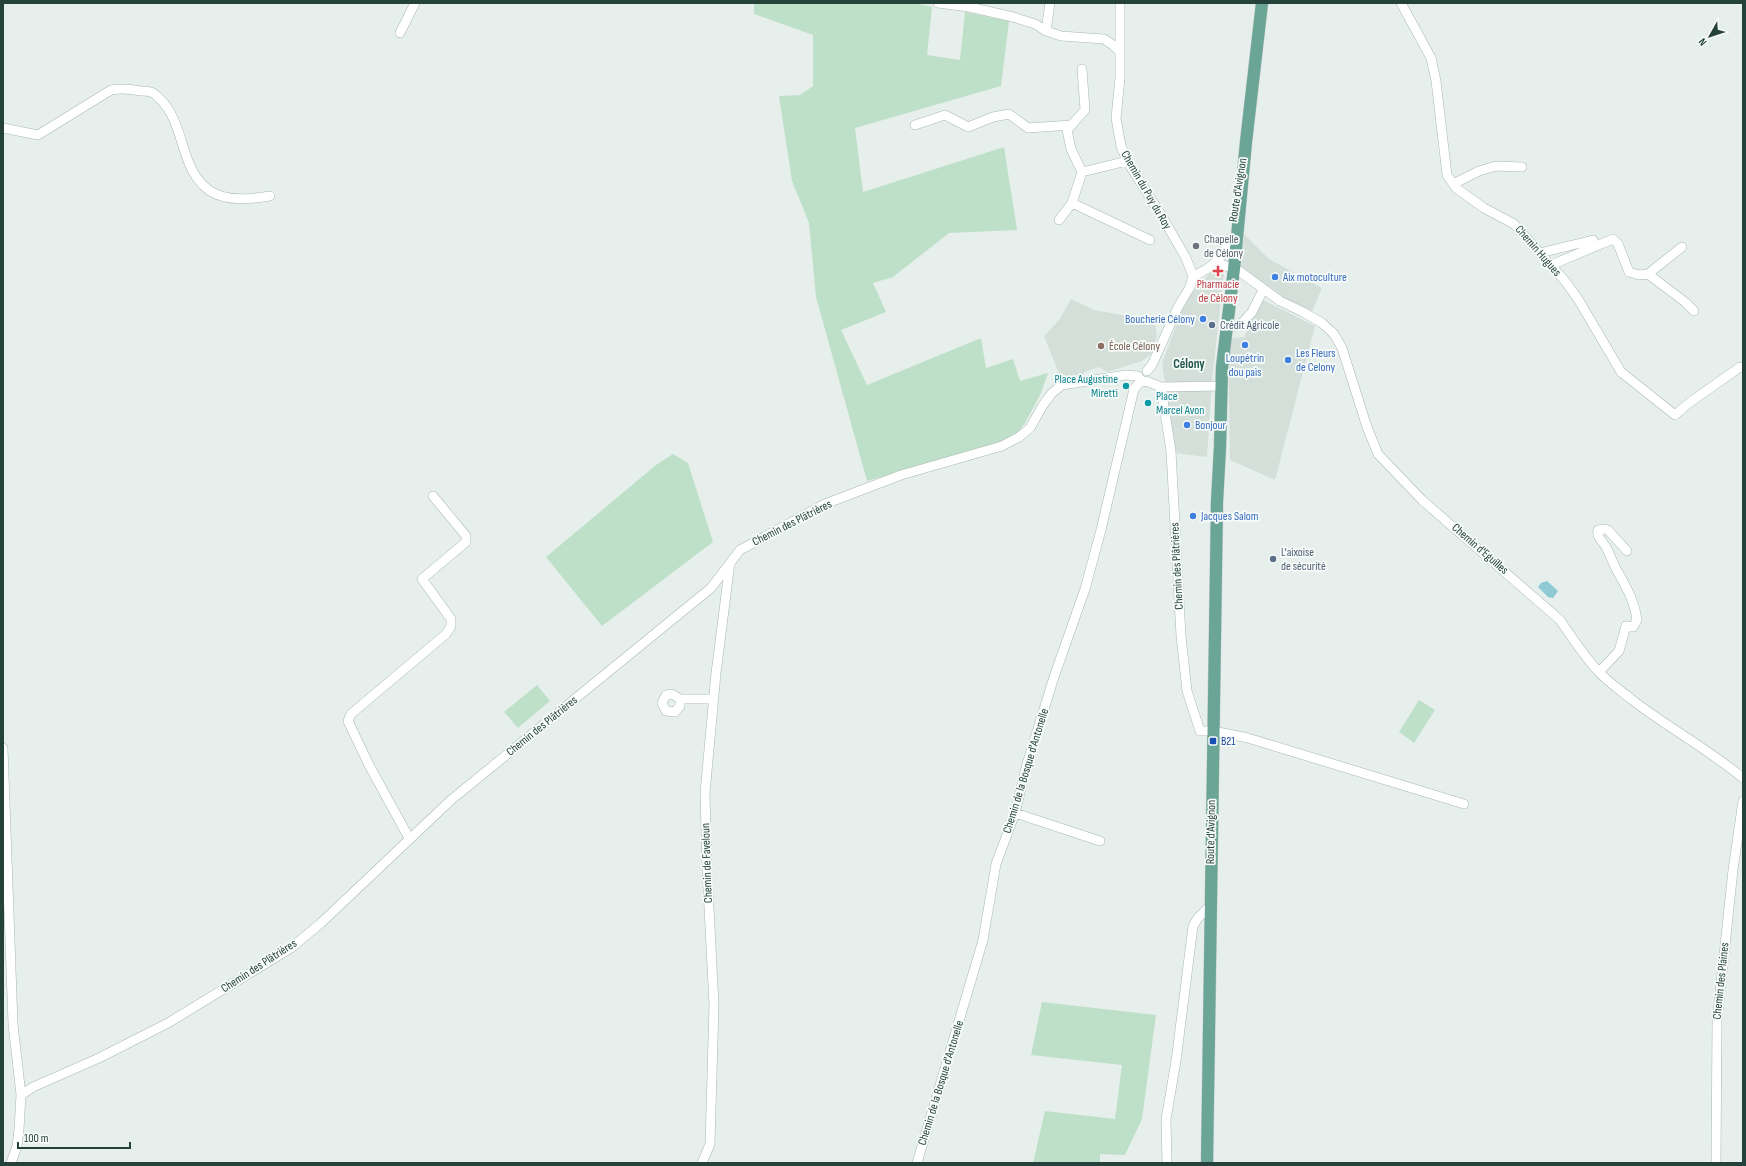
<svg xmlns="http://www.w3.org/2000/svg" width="1746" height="1166" font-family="'Sofia Sans Condensed',sans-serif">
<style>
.built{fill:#d4dfda}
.green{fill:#bfe0c8}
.water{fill:#8ec9d4}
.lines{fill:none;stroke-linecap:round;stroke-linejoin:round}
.minor-casing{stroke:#a8b8b2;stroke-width:10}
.primary-casing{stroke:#c2cac8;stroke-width:13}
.minor{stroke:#fff;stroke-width:9}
.primary{stroke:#6aa596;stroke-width:12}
.worship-dot{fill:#6b7280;stroke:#f7fbf9;stroke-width:1.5}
.health-dot{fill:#e0444e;stroke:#f7fbf9;stroke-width:1.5}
.shop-dot{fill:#3f7fe0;stroke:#f7fbf9;stroke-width:1.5}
.service-dot{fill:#5c6f8a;stroke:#f7fbf9;stroke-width:1.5}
.education-dot{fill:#8d6e63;stroke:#f7fbf9;stroke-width:1.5}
.culture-dot{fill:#0f9aa8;stroke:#f7fbf9;stroke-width:1.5}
.transit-dot{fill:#1a4fb4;stroke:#f7fbf9;stroke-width:1.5}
.labels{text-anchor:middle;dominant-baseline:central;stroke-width:3.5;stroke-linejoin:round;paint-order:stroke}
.street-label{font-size:12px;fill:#24423a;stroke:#f7fbf9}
.worship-label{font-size:12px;fill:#5b616d;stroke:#f7fbf9;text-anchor:start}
.shop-label{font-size:12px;fill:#366cbe;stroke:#f7fbf9;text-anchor:start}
.health-label{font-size:12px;fill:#be3a42;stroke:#f7fbf9}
.service-label{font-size:12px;fill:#4e5e75;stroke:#f7fbf9;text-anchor:start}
.education-label{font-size:12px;fill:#785e54;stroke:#f7fbf9;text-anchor:start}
.culture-label{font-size:12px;fill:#0d838f;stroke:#f7fbf9;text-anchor:end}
.transit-label{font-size:12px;fill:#164399;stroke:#f7fbf9;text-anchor:start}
.neighbourhood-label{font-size:13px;font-weight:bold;fill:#1f5548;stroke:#f7fbf9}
</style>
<rect width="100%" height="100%" fill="#e6efeb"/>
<path class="built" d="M 1244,234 L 1269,259 L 1322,288 L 1311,314 L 1269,290 L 1241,269 Z
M 1214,269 L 1224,272 L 1212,381 L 1207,457 L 1175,453 L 1162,363 L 1186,299 Z
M 1071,299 L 1094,310 L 1155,321 L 1157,337 L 1151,354 L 1142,361 L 1107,372 L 1099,367 L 1087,371 L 1083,374 L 1061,378 L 1044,336 L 1059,320 Z
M 1263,300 L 1315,326 L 1275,480 L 1230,460 L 1228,339 L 1244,337 Z"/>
<path class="green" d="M 754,3 L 915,3 L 932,7 L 927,55 L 960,60 L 965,12 L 1009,21 L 1001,86 L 855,128 L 863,192 L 1004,147 L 1017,230 L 949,233 L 893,277 L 873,283 L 886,312 L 841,330 L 867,385 L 981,338 L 986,368 L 1013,359 L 1020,381 L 1048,373 L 1041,393 L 1025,423 L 1018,433 L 1002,441 L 867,481 L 816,297 L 809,223 L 792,181 L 779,96 L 800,95 L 813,86 L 813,35 L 754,14 Z
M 673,454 L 688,463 L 713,542 L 602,626 L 546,557 L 656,465 Z
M 537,685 L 550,701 L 518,728 L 504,712 Z
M 1419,700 L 1435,710 L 1414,743 L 1399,732 Z
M 1042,1002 L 1156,1015 L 1142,1119 L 1125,1155 L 1100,1154 L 1100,1163 L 1033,1163 L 1045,1111 L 1115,1119 L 1122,1065 L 1031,1055 Z"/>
<path class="water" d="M 1547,581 L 1558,591 L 1553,598 L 1548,597 L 1538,587 L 1541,583 Z"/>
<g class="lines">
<defs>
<path id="minor" d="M 938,3 L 969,7 L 1013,17 L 1035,24 L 1046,31 L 1061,36 L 1104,39 L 1113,45 L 1120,52 L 1120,78 L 1116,118 L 1121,146 L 1127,161 L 1163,218 L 1186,258 L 1193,276 L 1190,287 L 1178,307 L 1152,365 L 1147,371
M 1401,3 L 1431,58 L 1436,81 L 1447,175 L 1456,188 L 1484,208 L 1514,224 L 1565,281 L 1578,299 L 1621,372 L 1675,415 L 1689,403 L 1740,367 L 1743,368
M 1046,31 L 1050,3
M 400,33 L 415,3
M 1120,52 L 1120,3
M 915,125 L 945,115 L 968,127 L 993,117 L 1009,114 L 1028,128 L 1072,125
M 3,128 L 38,135 L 111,90 C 122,88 130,89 141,91 C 145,91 150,91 153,93 C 155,94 158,97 160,99 C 186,124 179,170 210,191 C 227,202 252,199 270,196
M 1082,172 L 1071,149 L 1067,130 L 1085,110 L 1082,69
M 1453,184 L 1479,171 L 1496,166 L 1522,167
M 1072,203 L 1150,240
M 1059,220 L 1072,203 L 1082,172 L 1127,161
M 1540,253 L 1593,240
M 1551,265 L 1613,239 L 1618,244 L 1629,272 L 1639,275 L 1648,274 L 1682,247
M 1213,266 L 1221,264 L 1239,271 L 1280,301 L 1303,312 L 1322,323 L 1334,334 L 1342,348 L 1367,427 L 1378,454 L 1422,500 L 1560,620 C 1572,638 1584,656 1598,671 C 1608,682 1620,690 1631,699 C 1667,727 1708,749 1743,778
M 1648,274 L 1685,302 L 1694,311
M 1193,276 C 1213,268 1222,258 1231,238
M 1226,328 L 1240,325 L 1252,312 L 1263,290
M 1138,377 L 1143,382 L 1146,381 L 1161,387 L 1222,386
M 1161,387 L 1171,451 L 1181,636 L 1187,691 L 1200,731 L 1213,731 L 1248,738 L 1464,804
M 1599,672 L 1619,651 L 1626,626 L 1633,627 L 1637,620 C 1635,602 1627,589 1619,574 C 1614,566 1611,557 1607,549 C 1604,542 1596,538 1598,530 L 1605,529 L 1608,530 L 1627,551
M 672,694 L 680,699 L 680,706 L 675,712 L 666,711 L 662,703 L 666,695 Z
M 680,699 L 714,699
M 3,748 L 13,1024 L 21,1095 L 19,1129 L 17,1146 L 11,1163
M 1015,813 L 1100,841
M 409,838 L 369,765 L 348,721 L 351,714 L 446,634 L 451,626 L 451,619 L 422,579 L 466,542 L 466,536 L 433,496
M 21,1095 L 33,1087 L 99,1058 L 168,1023 L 291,948 L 321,923 L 451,800 L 711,588 L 740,550 L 825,504 L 901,475 L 1002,446 L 1019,437 L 1030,428 L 1043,405 L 1052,393 L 1062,385 L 1126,375 L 1138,376
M 702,1163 L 710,1144 L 714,1005 L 707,869 L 705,793 L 716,673 L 730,563
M 917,1163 L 983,940 L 996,864 L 1015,813 L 1027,764 L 1054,677 L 1085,589 L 1101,530 L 1134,389 L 1141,381
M 1167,1163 L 1166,1119 L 1176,1061 L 1193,926 L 1198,918 L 1209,907
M 1716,1163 L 1717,1021 L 1733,870 L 1743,801"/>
<path id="primary" d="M 1207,1163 L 1217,502 L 1220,447 L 1222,367 L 1234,269 L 1246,142 L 1262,3"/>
</defs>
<use href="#minor" class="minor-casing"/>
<use href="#primary" class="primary-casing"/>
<use href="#minor" class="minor"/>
<use href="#primary" class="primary"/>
</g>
<circle class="worship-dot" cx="1196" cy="246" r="4"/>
<path class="health-dot" d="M1216 265h4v4h4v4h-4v4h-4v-4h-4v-4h4z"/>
<g class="shop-dot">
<circle cx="1275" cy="277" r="4"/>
<circle cx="1203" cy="319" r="4"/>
<circle cx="1245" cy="345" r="4"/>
<circle cx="1288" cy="360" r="4"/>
<circle cx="1187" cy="425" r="4"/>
<circle cx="1193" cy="516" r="4"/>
</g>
<g class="service-dot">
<circle cx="1212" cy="325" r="4"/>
<circle cx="1273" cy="559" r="4"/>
</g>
<circle class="education-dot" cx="1101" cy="346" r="4"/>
<g class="culture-dot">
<circle cx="1126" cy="386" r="4"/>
<circle cx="1148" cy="403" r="4"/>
</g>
<rect class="transit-dot" x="1209" y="737" width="8" height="8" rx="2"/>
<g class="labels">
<g class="street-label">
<text transform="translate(1146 190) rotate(60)">Chemin du Puy du Roy</text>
<text transform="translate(1238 190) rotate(-81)">Route d'Avignon</text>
<text transform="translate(1538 251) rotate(49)">Chemin Hugues</text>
<text transform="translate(792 523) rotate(-27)">Chemin des Plâtrières</text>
<text transform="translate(1480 549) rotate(41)">Chemin d'Eguilles</text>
<text transform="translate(1177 566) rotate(-93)">Chemin des Plâtrières</text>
<text transform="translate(542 726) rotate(-39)">Chemin des Plâtrières</text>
<text transform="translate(1026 771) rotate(-73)">Chemin de la Bosque d'Antonelle</text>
<text transform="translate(1211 832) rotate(-89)">Route d'Avignon</text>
<text transform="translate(707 863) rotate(-92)">Chemin de Faveloun</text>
<text transform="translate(259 966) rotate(-33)">Chemin des Plâtrières</text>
<text transform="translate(1721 981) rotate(-84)">Chemin des Plaines</text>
<text transform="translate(941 1083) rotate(-73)">Chemin de la Bosque d'Antonelle</text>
</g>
<g class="worship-label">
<text x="1204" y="239">Chapelle<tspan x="1204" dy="14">de Célony</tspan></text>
</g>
<g class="shop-label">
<text x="1283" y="277">Aix motoculture</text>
<text x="1195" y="319" text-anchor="end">Boucherie Célony</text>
<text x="1296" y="353">Les Fleurs<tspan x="1296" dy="14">de Celony</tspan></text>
<text x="1245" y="358" text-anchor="middle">Loupétrin<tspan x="1245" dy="14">dou paìs</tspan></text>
<text x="1195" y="425">Bonjour</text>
<text x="1201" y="516">Jacques Salom</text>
</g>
<g class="health-label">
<text x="1218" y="284">Pharmacie<tspan x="1218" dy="14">de Célony</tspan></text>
</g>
<g class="service-label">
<text x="1220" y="325">Crédit Agricole</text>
<text x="1281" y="552">L'aixoise<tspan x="1281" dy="14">de sécurité</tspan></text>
</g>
<g class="education-label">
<text x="1109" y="346">École Célony</text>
</g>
<g class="culture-label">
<text x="1118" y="379">Place Augustine<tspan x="1118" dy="14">Miretti</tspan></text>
<text x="1156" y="396" text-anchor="start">Place<tspan x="1156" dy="14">Marcel Avon</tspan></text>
</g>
<g class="transit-label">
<text x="1221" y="741">B21</text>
</g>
<g class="neighbourhood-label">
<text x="1189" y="364">Célony</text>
</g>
</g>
<rect width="1746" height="1166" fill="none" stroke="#24423a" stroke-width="8"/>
<g transform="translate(1710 36) rotate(231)" stroke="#f7fbf9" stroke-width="3" paint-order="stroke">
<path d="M0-3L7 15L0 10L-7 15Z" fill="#24423a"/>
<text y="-6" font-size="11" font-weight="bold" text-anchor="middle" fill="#24423a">N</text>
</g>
<path d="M18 1142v6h112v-6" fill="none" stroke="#24423a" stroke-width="2"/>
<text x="24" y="1142" font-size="12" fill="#24423a" stroke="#f7fbf9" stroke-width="3" paint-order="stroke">100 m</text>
</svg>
